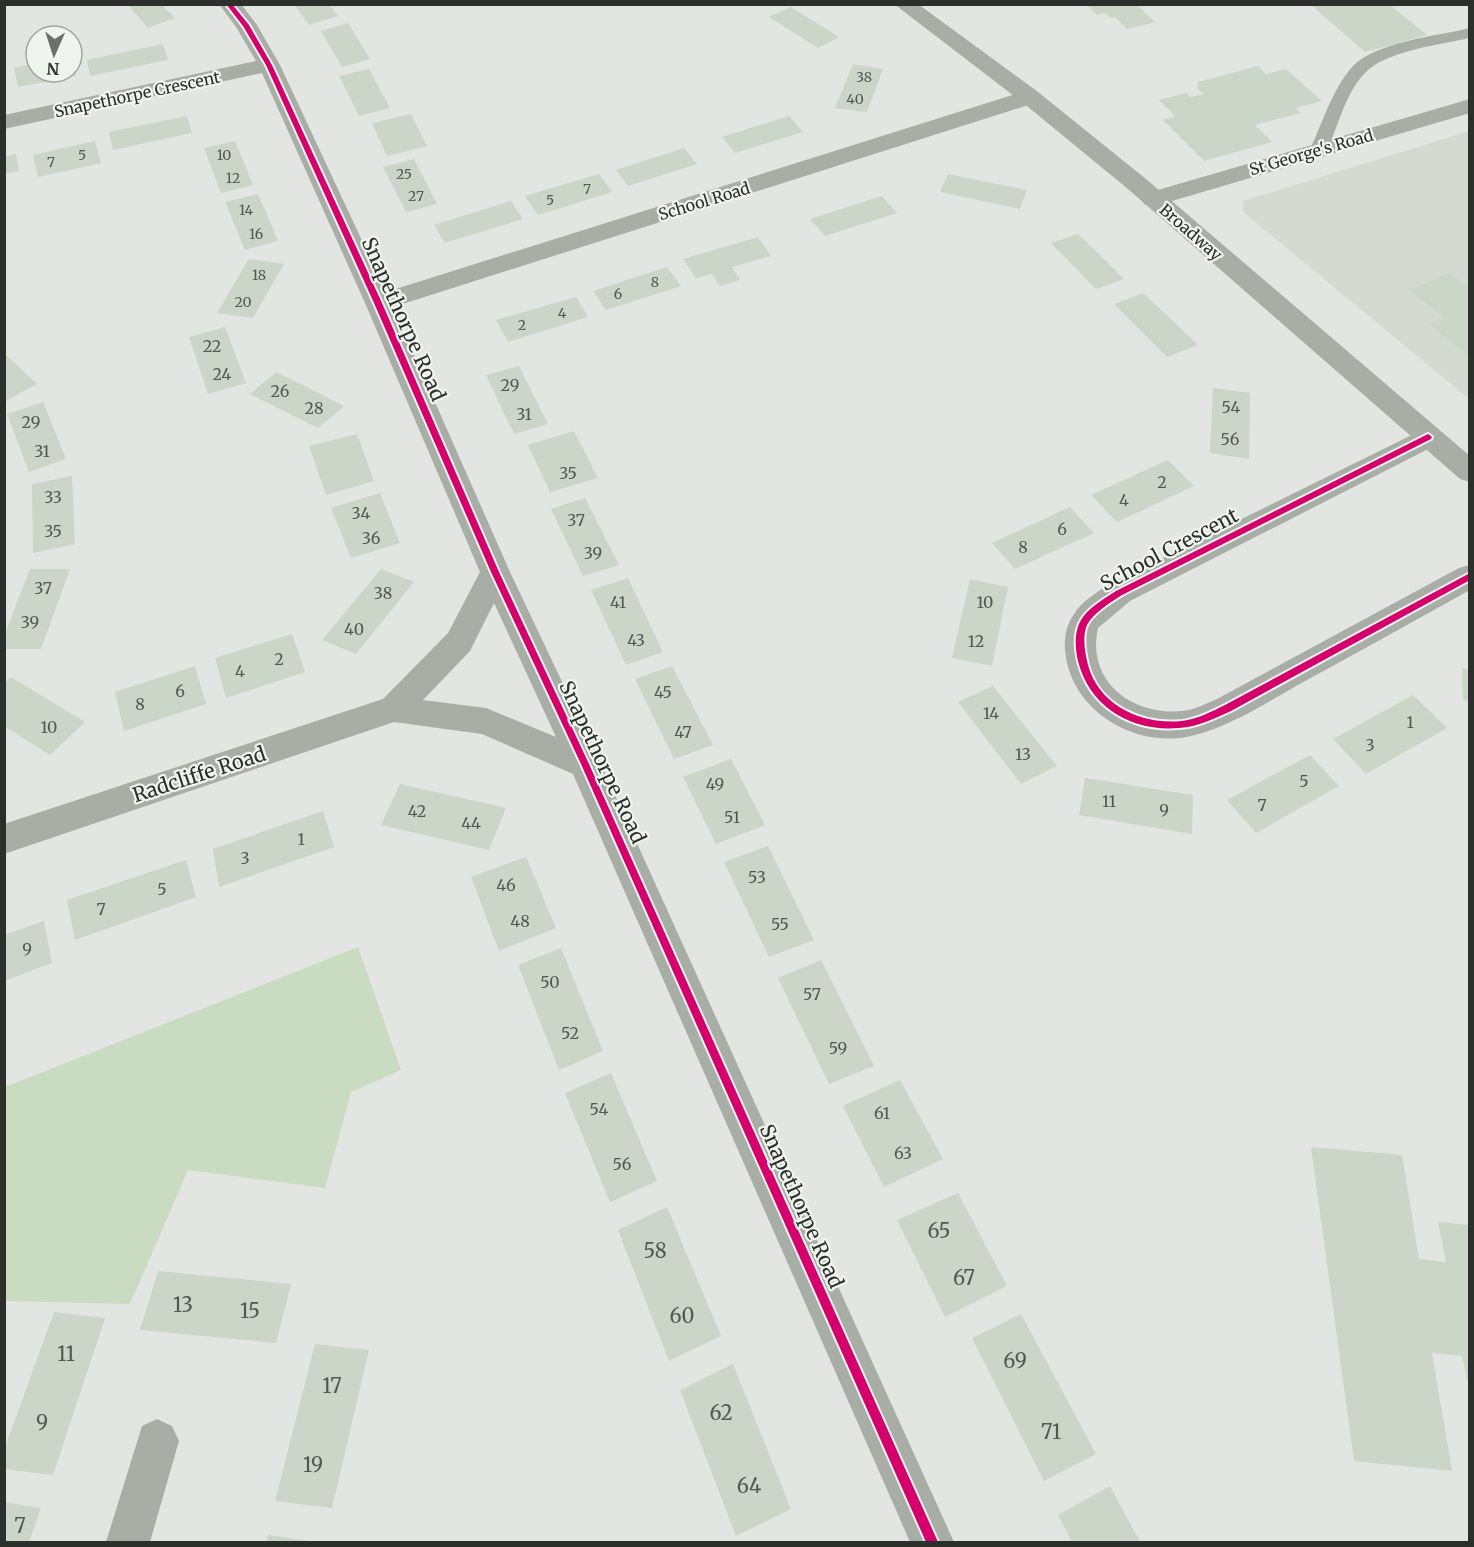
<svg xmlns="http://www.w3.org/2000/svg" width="1474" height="1547" font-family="Merriweather,serif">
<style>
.built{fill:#d4dad2}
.green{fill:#c9dcc1}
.building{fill:#cbd5c8}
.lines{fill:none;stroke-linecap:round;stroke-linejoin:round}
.service{fill:#a8aea6;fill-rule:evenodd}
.minor{fill:#a8aea6;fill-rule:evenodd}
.tertiary{fill:#a8aea6;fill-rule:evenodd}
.cycleway-casing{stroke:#eff4ee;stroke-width:4}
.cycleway{fill:#d6006c;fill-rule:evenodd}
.labels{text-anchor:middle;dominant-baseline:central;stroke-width:4.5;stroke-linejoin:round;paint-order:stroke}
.far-number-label{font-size:14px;fill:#545853}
.far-street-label{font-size:16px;fill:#2d2f2c;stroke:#eff4ee}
.number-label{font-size:16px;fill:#545853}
.street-label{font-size:20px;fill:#2d2f2c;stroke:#eff4ee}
.near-number-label{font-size:20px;fill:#545853}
</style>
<rect width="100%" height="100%" fill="#e3e5e2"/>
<path class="built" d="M 1469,131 L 1469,399 L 1243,212 L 1243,201 Z"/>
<path class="green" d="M 358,947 L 401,1070 L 351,1092 L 325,1188 L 188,1170 L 130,1304 L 5,1301 L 5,1087 Z"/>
<path class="building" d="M 127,4 L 161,4 L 175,18 L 148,28 Z
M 294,4 L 329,4 L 338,16 L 309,25 Z
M 1086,4 L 1136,4 L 1155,22 L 1127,29 L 1115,17 L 1111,18 L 1105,13 L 1097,15 Z
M 1310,4 L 1389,4 L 1427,35 L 1365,52 Z
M 791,7 L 839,37 L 818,48 L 769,17 Z
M 348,23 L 370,59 L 342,67 L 321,31 Z
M 163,44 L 168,60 L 90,76 L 87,60 Z
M 36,63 L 36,72 L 72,72 L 73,64 L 76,76 L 18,87 L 14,68 Z
M 853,64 L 883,69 L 867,112 L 835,108 Z
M 1258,66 L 1266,74 L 1286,69 L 1322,101 L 1296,108 L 1301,113 L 1255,125 L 1272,142 L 1204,161 L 1163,120 L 1175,116 L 1159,100 L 1186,93 L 1191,97 L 1204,94 L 1197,88 L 1198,82 Z
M 369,69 L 390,108 L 359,116 L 339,76 Z
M 411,114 L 427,146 L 387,156 L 372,123 Z
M 187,116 L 192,133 L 113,150 L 109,132 Z
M 789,116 L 803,132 L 735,153 L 722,137 Z
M 95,141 L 101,163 L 38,177 L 33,155 Z
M 235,141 L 253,185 L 221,193 L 204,148 Z
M 684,148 L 697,164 L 628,186 L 616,170 Z
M 16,154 L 19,171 L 4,174 L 4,157 Z
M 414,159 L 437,204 L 406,212 L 383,167 Z
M 599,174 L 612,192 L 538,215 L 525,196 Z
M 948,174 L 987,182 L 1027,190 L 1020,209 L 940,192 Z
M 258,194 L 278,241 L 245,250 L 225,202 Z
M 882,196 L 897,213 L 825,236 L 810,219 Z
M 511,201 L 523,219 L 445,243 L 434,225 Z
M 1078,234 L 1101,256 L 1124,279 L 1096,289 L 1051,243 Z
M 758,237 L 771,256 L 732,267 L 740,280 L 720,286 L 712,274 L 696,278 L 683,259 Z
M 249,259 L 284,264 L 253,318 L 217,313 Z
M 667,267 L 681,286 L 606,310 L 593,291 Z
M 1449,273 L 1466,286 L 1470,285 L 1470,357 L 1429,324 L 1444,318 L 1410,290 Z
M 1143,293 L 1170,318 L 1198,345 L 1167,357 L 1114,304 Z
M 576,297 L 588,317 L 508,342 L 496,320 Z
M 225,327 L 246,383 L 208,394 L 189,337 Z
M 4,353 L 37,384 L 4,402 Z
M 519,366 L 548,424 L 514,434 L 486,375 Z
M 276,372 L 309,388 L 344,406 L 318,428 L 250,394 Z
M 1213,388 L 1250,393 L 1249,459 L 1210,453 Z
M 43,402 L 66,459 L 29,472 L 7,414 Z
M 574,431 L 598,478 L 550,492 L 528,445 Z
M 357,434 L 374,481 L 326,495 L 309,446 Z
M 1168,460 L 1194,486 L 1117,522 L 1091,495 Z
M 72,476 L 75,544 L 33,553 L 32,484 Z
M 380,493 L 400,543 L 351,558 L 331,508 Z
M 585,498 L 619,565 L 583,576 L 551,509 Z
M 1070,507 L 1094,533 L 1015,569 L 992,543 Z
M 30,569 L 70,569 L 41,649 L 4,649 L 4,636 Z
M 381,569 L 414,582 L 356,654 L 322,640 Z
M 628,578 L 663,652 L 626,665 L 591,590 Z
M 970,579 L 1008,587 L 992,666 L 952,658 Z
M 292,634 L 305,672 L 226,698 L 215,658 Z
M 195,666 L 206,704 L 124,731 L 115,692 Z
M 672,666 L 713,745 L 674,759 L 635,679 Z
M 1462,668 L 1470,670 L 1470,701 L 1463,700 Z
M 11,677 L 85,722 L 50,755 L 4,726 L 4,683 Z
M 993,686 L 1024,725 L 1057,766 L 1021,784 L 958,702 Z
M 1413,695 L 1447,728 L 1366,774 L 1333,739 Z
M 1310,755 L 1339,786 L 1256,833 L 1227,800 Z
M 731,759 L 765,825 L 716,844 L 683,777 Z
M 1085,778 L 1193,795 L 1192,834 L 1079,815 Z
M 400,784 L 506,808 L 489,850 L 381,825 Z
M 323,811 L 334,847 L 219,887 L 213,849 Z
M 768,846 L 814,940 L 769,957 L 724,862 Z
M 526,857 L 556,928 L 499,951 L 471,877 Z
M 186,860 L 196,897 L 75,940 L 67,900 Z
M 44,921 L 52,963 L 4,981 L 4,935 Z
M 561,948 L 603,1051 L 559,1070 L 518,965 Z
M 821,960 L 874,1066 L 829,1084 L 778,978 Z
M 611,1073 L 657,1181 L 610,1202 L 565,1093 Z
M 900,1080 L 943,1159 L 884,1187 L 843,1106 Z
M 1311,1147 L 1402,1155 L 1419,1259 L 1446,1262 L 1438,1222 L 1470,1225 L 1470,1392 L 1462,1356 L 1432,1353 L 1452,1471 L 1354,1461 Z
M 958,1193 L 1007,1286 L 945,1317 L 897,1220 Z
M 667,1207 L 721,1336 L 669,1361 L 618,1230 Z
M 158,1271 L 291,1284 L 276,1343 L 140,1330 Z
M 54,1312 L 105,1318 L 53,1475 L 4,1469 L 4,1450 Z
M 1021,1314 L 1096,1454 L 1044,1481 L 972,1338 Z
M 315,1344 L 369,1350 L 332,1508 L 275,1501 Z
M 733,1364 L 791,1509 L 736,1536 L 680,1390 Z
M 1110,1486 L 1140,1542 L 1072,1542 L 1058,1515 Z
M 4,1502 L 41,1508 L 29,1542 L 4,1542 Z
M 268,1535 L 309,1541 L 308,1542 L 266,1542 Z"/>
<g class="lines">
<path class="service" d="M 1470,28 L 1470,38 C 1440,45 1386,50 1364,74 C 1346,93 1338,125 1328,149 L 1325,153 L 1313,153 L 1310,149 C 1323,122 1332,90 1352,67 C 1375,42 1437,36 1470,28 Z"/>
<path class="minor" d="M 219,4 L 241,4 L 257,25 L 280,65 L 386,292 L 1022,92 L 1030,90 L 1038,92 L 1041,97 L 1038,102 L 393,307 L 510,572 L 601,764 L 954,1542 L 910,1542 L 573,774 L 482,734 L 394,722 L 4,854 L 4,824 L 383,699 L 448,633 L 480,572 L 365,303 L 262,73 L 4,129 L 4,115 L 256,61 L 236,27 ZM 494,603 L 556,737 L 486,708 L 423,700 L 470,651 Z
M 1470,99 L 1470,113 L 1162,204 L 1153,207 L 1144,204 L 1141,199 L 1144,194 Z
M 1428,427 L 1438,430 L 1442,437 L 1438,444 L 1130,601 L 1098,628 C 1086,681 1132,716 1182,711 C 1194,710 1205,704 1217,699 L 1459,568 L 1470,565 L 1470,590 C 1412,622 1355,654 1298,685 C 1264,704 1229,727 1191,736 C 1140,748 1082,717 1068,667 C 1063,648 1063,630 1074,614 C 1082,601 1096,593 1108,585 Z
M 157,1419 L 172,1426 L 179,1441 L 150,1542 L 106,1542 L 142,1426 Z"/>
<path class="tertiary" d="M 894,4 L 918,4 L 1038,92 L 1146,179 L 1470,456 L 1470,482 L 1460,479 L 1128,189 L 1022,102 Z"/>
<defs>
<path id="cycleway" d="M 226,4 L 232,4 L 249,25 L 272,65 L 382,303 L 499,572 L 589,764 L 938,1542 L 926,1542 L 581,764 L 491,572 L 374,303 L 266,65 L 243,26 Z
M 1428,434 L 1432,437 L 1431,439 L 1122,595 C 1110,603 1094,612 1087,625 C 1082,637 1085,653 1088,665 C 1099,706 1142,725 1182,721 C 1197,719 1211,712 1225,705 L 1470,573 L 1470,580 L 1231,711 C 1215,718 1198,727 1179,728 C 1132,732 1090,708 1078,661 C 1075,648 1074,632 1081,620 C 1089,607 1104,599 1116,591 Z"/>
</defs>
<use href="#cycleway" class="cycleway-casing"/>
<use href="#cycleway" class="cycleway"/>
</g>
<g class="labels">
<g class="far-number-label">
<text x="864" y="77">38</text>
<text x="855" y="99">40</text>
<text x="82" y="155">5</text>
<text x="224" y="155">10</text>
<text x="51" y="162">7</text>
<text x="404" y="174">25</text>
<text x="233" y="178">12</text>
<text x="587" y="189">7</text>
<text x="416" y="196">27</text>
<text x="550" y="200">5</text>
<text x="246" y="210">14</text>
<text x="256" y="234">16</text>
<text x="259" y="275">18</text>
<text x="655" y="282">8</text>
<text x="618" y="294">6</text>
<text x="243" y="302">20</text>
<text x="562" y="313">4</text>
<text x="522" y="325">2</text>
</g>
<g class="far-street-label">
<text transform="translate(137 94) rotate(-12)">Snapethorpe Crescent</text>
<text transform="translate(1311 152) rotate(-16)">St George's Road</text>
<text transform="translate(704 201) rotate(-17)">School Road</text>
<text transform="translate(1191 232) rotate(41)">Broadway</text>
</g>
<g class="number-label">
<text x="212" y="346">22</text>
<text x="222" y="374">24</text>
<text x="510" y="385">29</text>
<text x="280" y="391">26</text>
<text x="1231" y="407">54</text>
<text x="314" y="408">28</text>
<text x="524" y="414">31</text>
<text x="31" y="422">29</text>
<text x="1230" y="439">56</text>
<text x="42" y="451">31</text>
<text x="568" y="473">35</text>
<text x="1162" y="482">2</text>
<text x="53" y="497">33</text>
<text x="1124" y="500">4</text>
<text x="361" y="513">34</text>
<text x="576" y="520">37</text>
<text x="1062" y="529">6</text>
<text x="53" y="531">35</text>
<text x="371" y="538">36</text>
<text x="1023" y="547">8</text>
<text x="593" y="553">39</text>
<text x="43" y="588">37</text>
<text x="383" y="593">38</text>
<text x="618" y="602">41</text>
<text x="985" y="602">10</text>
<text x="30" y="622">39</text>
<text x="354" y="629">40</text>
<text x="636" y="640">43</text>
<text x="976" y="641">12</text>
<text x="279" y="659">2</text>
<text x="240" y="671">4</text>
<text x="180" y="691">6</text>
<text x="663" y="692">45</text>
<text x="140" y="704">8</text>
<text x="991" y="713">14</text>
<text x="1410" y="722">1</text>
<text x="49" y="727">10</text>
<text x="683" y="732">47</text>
<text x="1370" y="745">3</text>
<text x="1023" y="754">13</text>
<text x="1304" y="781">5</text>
<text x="715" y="784">49</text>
<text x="1109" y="801">11</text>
<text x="1262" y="805">7</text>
<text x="1164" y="810">9</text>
<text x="417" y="811">42</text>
<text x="732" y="817">51</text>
<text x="471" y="823">44</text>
<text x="301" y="839">1</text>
<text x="245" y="858">3</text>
<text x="757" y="877">53</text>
<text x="506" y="885">46</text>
<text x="162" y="889">5</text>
<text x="101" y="909">7</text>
<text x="520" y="921">48</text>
<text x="780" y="924">55</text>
<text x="27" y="949">9</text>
<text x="550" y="982">50</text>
<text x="812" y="994">57</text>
<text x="570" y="1033">52</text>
<text x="838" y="1048">59</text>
<text x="599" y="1109">54</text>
<text x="882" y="1113">61</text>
<text x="903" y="1153">63</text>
<text x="622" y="1164">56</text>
</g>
<g class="street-label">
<text transform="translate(404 319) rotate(66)">Snapethorpe Road</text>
<text transform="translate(1169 549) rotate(-28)">School Crescent</text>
<text transform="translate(603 762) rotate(65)">Snapethorpe Road</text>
<text transform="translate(199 774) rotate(-18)">Radcliffe Road</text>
<text transform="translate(802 1206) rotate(66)">Snapethorpe Road</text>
</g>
<g class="near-number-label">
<text x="939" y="1230">65</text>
<text x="655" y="1250">58</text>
<text x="964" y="1277">67</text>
<text x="183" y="1304">13</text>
<text x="250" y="1310">15</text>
<text x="682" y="1315">60</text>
<text x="66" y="1353">11</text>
<text x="1015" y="1360">69</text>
<text x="332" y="1385">17</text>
<text x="721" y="1412">62</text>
<text x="42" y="1422">9</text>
<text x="1051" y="1431">71</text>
<text x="313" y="1464">19</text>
<text x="749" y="1485">64</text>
<text x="20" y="1525">7</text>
</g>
</g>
<rect width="1474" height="1547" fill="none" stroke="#2d2f2c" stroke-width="12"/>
<g transform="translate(54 54) rotate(183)"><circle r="28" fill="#eff4ee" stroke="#a1a5a0" stroke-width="1.5"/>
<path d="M0-4.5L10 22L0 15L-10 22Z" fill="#6d6f6c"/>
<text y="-9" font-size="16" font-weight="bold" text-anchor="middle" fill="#2d2f2c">N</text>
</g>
</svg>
